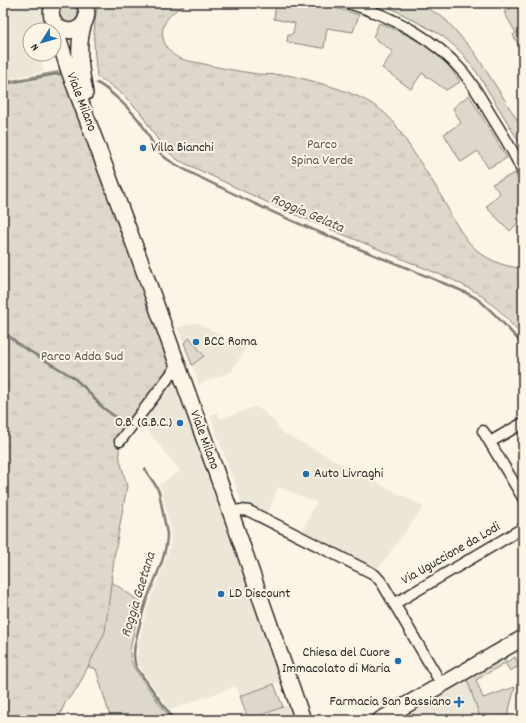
<svg xmlns="http://www.w3.org/2000/svg" width="526" height="723" font-family="Dekko,sans-serif">
<style>
.built{fill:#ece6d7}
.green{fill:#ded8ca;stroke:#84827a}
.park{fill:url(#park-tufts);stroke:#84827a}
.lines{fill:none;stroke-linecap:round;stroke-linejoin:round}
.stream{stroke:#7d7b74;stroke-width:2.5}
.street-casing{stroke:#2b2b2b;stroke-width:13}
.secondary-casing{stroke:#2b2b2b;stroke-width:18}
.street{stroke:#fcf5e5;stroke-width:10}
.secondary{stroke:#fcf5e5;stroke-width:15}
.poi-dot{fill:#1f6fb2;stroke:#fcf5e5;stroke-width:1.5}
.labels{text-anchor:middle;dominant-baseline:central;stroke-width:4;stroke-linejoin:round;paint-order:stroke}
.street-label{font-size:14px;fill:#2b2b2b;stroke:#fcf5e5}
.park-label{font-size:14px;fill:#585653;stroke:#fcf5e5}
.poi-label{font-size:14px;fill:#2b2b2b;stroke:#fcf5e5;text-anchor:start}
.water-label{font-size:15px;font-style:italic;fill:#545350;stroke:#fcf5e5}
</style>
<defs>
<pattern id="park-tufts" width="24" height="20" patternUnits="userSpaceOnUse"><rect width="24" height="20" fill="#ded8ca"/><path d="M3 7l-1-3M5 7V3M7 7l1-3M15 17l-1-3M17 17v-4M19 17l1-3" fill="none" stroke="#bfbaae"/></pattern>
</defs>
<rect width="100%" height="100%" fill="#fcf5e5"/>
<filter id="ink" filterUnits="userSpaceOnUse"><feTurbulence type="fractalNoise" baseFrequency=".025" numOctaves="2"/><feDisplacementMap in="SourceGraphic" scale="8" xChannelSelector="R" yChannelSelector="G"/><feConvolveMatrix kernelMatrix="1 2 1 2 8 2 1 2 1" color-interpolation-filters="sRGB"/></filter>
<g filter="url(#ink)">
<path class="built" d="M 3,3 L 46,3 L 50,12 L 63,51 L 54,54 L 54,30 L 30,30 L 30,54 L 54,54 L 44,57 L 45,61 L 41,62 L 44,71 L 3,80 Z
M 150,294 L 288,679 L 240,696 L 236,686 L 170,710 L 141,669 L 137,661 L 138,644 L 148,607 L 170,547 L 171,534 L 169,524 L 162,490 L 159,485 L 180,471 L 139,420 L 140,298 L 144,295 Z
M 196,322 L 225,337 L 224,338 L 237,345 L 246,348 L 231,372 L 199,384 L 184,343 L 177,328 Z
M 254,407 L 260,409 L 273,420 L 283,433 L 424,507 L 376,571 L 302,532 L 316,502 L 278,487 L 266,517 L 242,504 L 210,415 L 218,413 L 221,419 Z
M 465,673 L 481,720 L 383,720 Z
M 296,702 L 302,720 L 248,720 Z"/>
<path class="green" d="M 67,3 C 79,5 82,21 70,24 C 68,24 65,23 63,23 L 57,11 L 61,5 Z
M 276,3 L 316,3 L 333,7 L 359,15 L 353,32 L 327,28 L 324,48 L 322,48 L 287,42 L 288,35 L 290,35 L 293,33 L 295,23 L 274,19 Z
M 384,3 L 420,4 L 441,16 L 446,20 L 475,53 L 523,129 L 523,148 L 478,74 L 461,52 L 451,43 L 441,35 L 391,8 Z
M 517,5 L 518,7 L 523,7 L 523,54 L 513,35 L 516,33 L 504,12 Z
M 379,23 C 402,31 428,45 445,62 C 451,68 455,75 460,82 L 446,90 L 422,73 L 411,89 L 382,68 L 393,52 L 373,37 Z
M 469,95 L 507,158 L 488,168 L 478,151 L 461,162 L 444,134 L 461,123 L 453,108 Z
M 515,173 L 523,191 L 523,218 L 510,231 L 486,207 L 500,193 L 492,184 Z
M 190,338 L 204,356 L 192,365 L 184,343 Z
M 109,580 L 142,603 C 138,618 131,638 130,653 C 130,658 132,663 134,668 L 171,720 L 111,720 L 96,669 L 83,665 Z
M 515,657 L 519,666 L 510,671 L 505,663 L 476,680 L 483,698 L 515,687 L 507,718 L 502,716 L 501,720 L 481,720 L 467,679 L 504,658 L 507,662 Z
M 274,684 L 283,707 L 248,720 L 240,696 Z"/>
<path class="park" d="M 98,3 L 191,3 C 172,9 155,25 166,46 C 169,51 174,56 179,58 C 186,61 193,62 200,63 C 219,68 238,71 257,74 C 267,75 277,74 287,75 C 299,77 311,81 323,84 C 350,92 378,102 396,125 C 409,146 423,166 436,187 C 456,221 465,255 508,266 C 513,267 518,268 523,269 L 523,337 L 500,311 L 478,293 L 453,280 L 277,207 L 178,160 L 163,148 L 140,112 L 122,94 L 105,81 L 97,77 C 94,50 92,30 98,3 Z
M 66,70 L 171,372 L 118,440 L 120,460 L 127,486 L 115,552 L 105,632 L 78,687 L 65,703 L 58,720 L 3,720 L 3,82 Z"/>
<g class="lines">
<path class="stream" d="M 97,83 C 108,88 134,113 141,123 C 150,137 155,152 170,161 C 187,172 206,180 224,189 C 276,215 330,237 384,259 C 404,266 423,275 443,283 C 453,287 466,292 476,298 C 494,311 508,329 523,345
M 3,84 L 56,74 L 61,74
M 3,331 L 21,346 L 73,377 L 85,388 L 102,407 L 125,424
M 145,469 C 149,477 156,484 159,492 L 167,534 C 167,556 155,578 147,599 C 143,609 141,620 138,631 C 135,644 132,655 136,667 L 174,720"/>
<defs>
<path id="street" d="M 348,3 C 391,16 432,36 462,71 C 474,85 483,102 492,117 C 503,135 515,153 523,173
M 483,431 L 523,498
M 120,441 L 178,365
M 490,442 L 523,423
M 230,512 L 241,510 L 249,511 L 370,572 L 375,575 L 382,583 L 442,685
M 394,604 L 523,528"/>
<path id="secondary" d="M 54,3 C 42,26 74,42 85,21 C 88,15 87,9 84,3
M 53,21 L 69,71 L 140,260 L 234,522 L 303,720
M 84,23 C 76,46 81,70 85,93
M 380,720 L 523,638"/>
</defs>
<use href="#street" class="street-casing"/>
<use href="#secondary" class="secondary-casing"/>
<use href="#street" class="street"/>
<use href="#secondary" class="secondary"/>
</g>
</g>
<g class="poi-dot">
<circle cx="143" cy="148" r="4"/>
<circle cx="196" cy="342" r="4"/>
<circle cx="180" cy="423" r="4"/>
<circle cx="306" cy="474" r="4"/>
<circle cx="221" cy="594" r="4"/>
<circle cx="398" cy="661" r="4"/>
<path d="M457 696h4v4h4v4h-4v4h-4v-4h-4v-4h4z"/>
</g>
<g class="labels">
<g class="street-label">
<text transform="translate(81 102) rotate(69)">Viale Milano</text>
<text transform="translate(204 440) rotate(70)">Viale Milano</text>
<text transform="translate(451 554) rotate(-30)">Via Uguccione da Lodi</text>
</g>
<g class="park-label">
<text x="322" y="145">Parco<tspan x="322" dy="16">Spina Verde</tspan></text>
<text x="82" y="357">Parco Adda Sud</text>
</g>
<g class="poi-label">
<text x="151" y="148">Villa Bianchi</text>
<text x="204" y="342">BCC Roma</text>
<text x="172" y="423" text-anchor="end">O.B. (G.B.C.)</text>
<text x="314" y="474">Auto Livraghi</text>
<text x="229" y="594">LD Discount</text>
<text x="390" y="653" text-anchor="end">Chiesa del Cuore<tspan x="390" dy="16">Immacolato di Maria</tspan></text>
<text x="451" y="702" text-anchor="end">Farmacia San Bassiano</text>
</g>
<g class="water-label">
<text transform="translate(307 214) rotate(23)">Roggia Gelata</text>
<text transform="translate(139 595) rotate(-73)">Roggia Gaetana</text>
</g>
</g>
<rect width="526" height="723" fill="none" stroke="#fcf5e5" stroke-width="16"/>
<rect x="8" y="8" width="510" height="707" fill="none" stroke="#2b2b2b" stroke-width="1.5" filter="url(#ink)"/>
<g transform="translate(42 42) rotate(233)"><circle r="19" fill="#fcf5e5" stroke="#a8a49b"/>
<path d="M0-3L7 15L0 10L-7 15Z" fill="#1f6fb2"/>
<text y="-6" font-size="11" font-weight="bold" text-anchor="middle" fill="#2b2b2b">N</text>
</g>
</svg>
